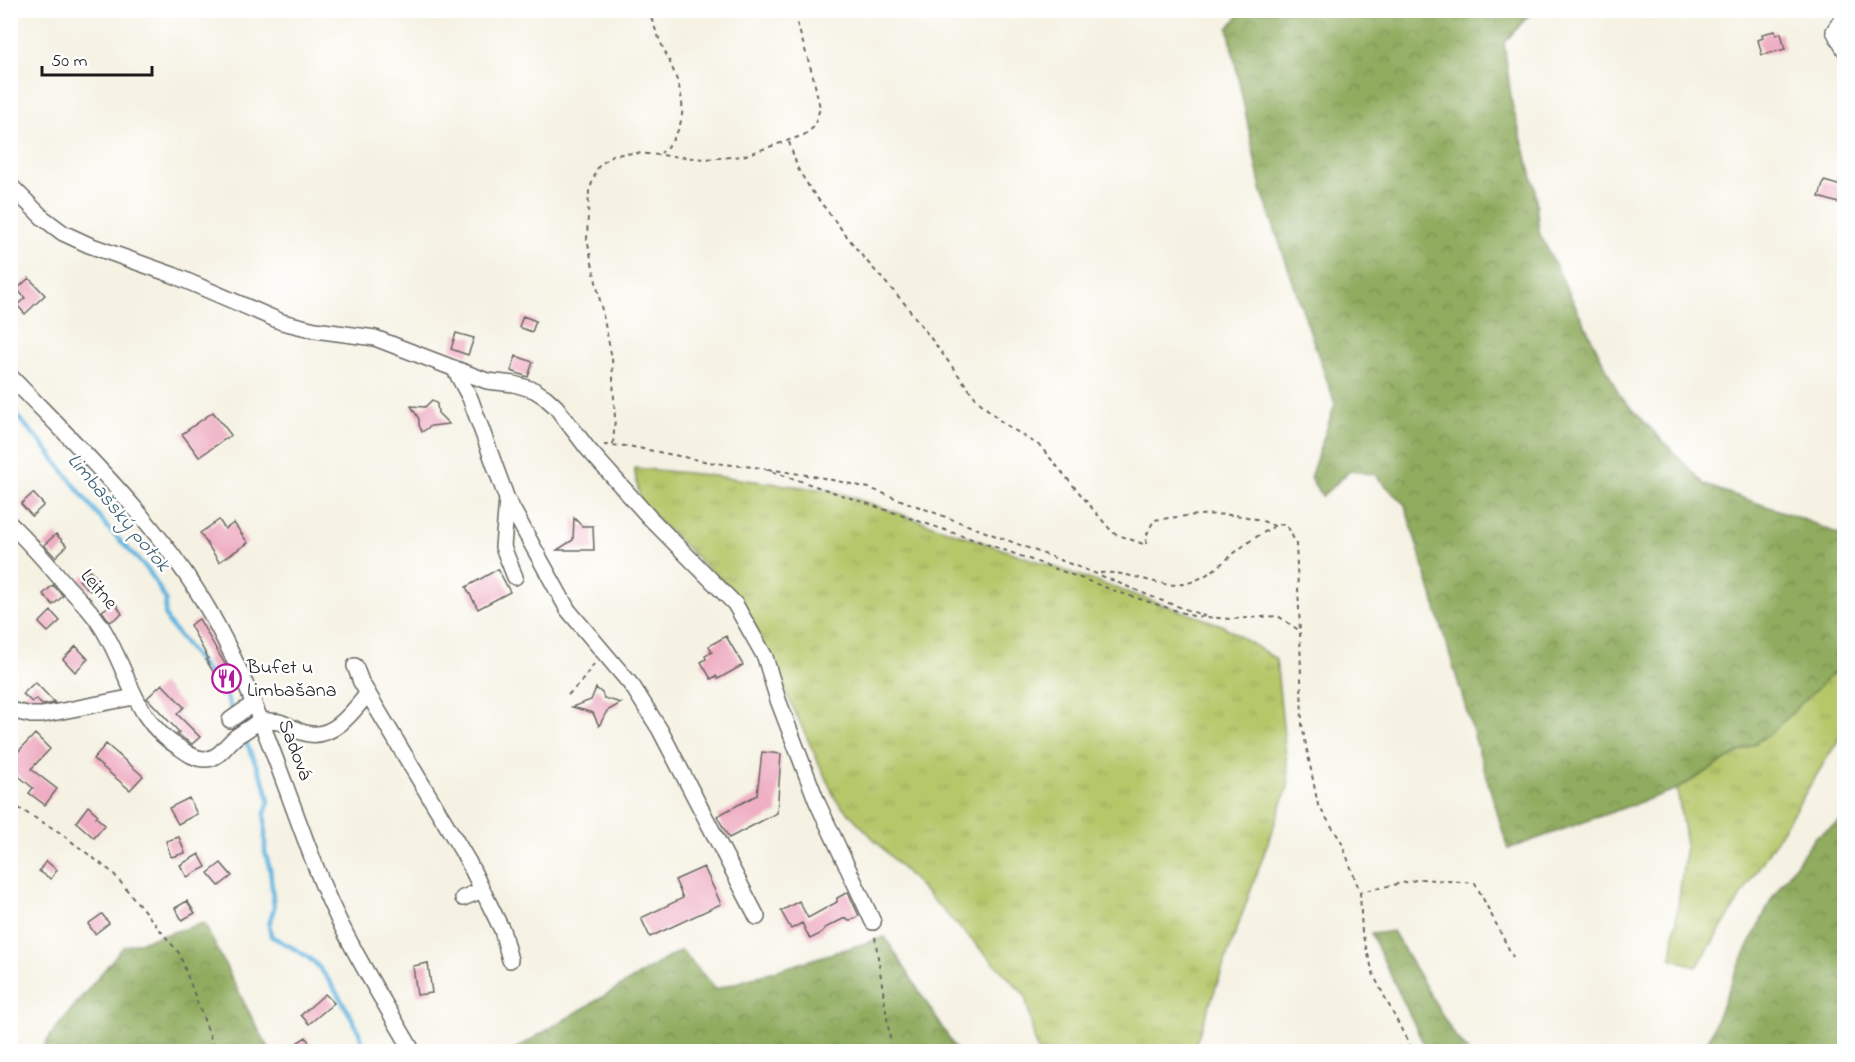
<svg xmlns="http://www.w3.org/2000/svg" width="1855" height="1062" font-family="'Indie Flower',sans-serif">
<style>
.grass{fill:url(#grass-tufts);stroke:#697243;stroke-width:1.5}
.forest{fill:url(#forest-crowns);stroke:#56643d;stroke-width:1.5}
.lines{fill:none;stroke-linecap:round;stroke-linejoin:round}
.stream{stroke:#63b5df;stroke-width:4.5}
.building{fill:#efaec3}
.minor-casing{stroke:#686762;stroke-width:18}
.path{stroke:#686762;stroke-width:2;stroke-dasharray:4.5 4.5;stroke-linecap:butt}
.minor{stroke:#fff;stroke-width:15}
.labels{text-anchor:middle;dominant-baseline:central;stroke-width:5;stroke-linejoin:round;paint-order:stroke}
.street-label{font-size:20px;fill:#1c1c1c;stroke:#fff}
.poi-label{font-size:20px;fill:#1c1c1c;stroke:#fff;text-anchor:start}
.water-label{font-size:21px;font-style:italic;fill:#3c6174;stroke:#fff}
</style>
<defs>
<pattern id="grass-tufts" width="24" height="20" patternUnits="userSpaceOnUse" patternTransform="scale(1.5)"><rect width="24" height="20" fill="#b6c76a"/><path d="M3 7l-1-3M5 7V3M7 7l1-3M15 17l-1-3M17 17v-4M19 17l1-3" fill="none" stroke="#9caa5b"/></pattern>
<pattern id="forest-crowns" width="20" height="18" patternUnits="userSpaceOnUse" patternTransform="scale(1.5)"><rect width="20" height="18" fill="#90ac5e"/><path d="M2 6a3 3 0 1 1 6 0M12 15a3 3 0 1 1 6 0" fill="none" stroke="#758b4d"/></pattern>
</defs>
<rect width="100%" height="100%" fill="#fff"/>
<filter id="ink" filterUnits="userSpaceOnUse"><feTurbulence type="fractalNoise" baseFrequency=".0167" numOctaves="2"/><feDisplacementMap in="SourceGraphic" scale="12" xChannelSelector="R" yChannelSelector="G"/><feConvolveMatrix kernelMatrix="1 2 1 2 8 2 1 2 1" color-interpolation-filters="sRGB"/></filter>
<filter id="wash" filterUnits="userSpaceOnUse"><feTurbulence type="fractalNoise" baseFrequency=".008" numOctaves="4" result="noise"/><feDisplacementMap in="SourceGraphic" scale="24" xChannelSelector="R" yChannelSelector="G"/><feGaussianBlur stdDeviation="1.35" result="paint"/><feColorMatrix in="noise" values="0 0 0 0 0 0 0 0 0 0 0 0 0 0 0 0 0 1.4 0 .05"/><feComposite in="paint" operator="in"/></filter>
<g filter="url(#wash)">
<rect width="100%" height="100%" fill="#f5f2e3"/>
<path class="grass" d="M 634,468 L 698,474 L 834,491 L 1222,625 L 1276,659 L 1289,784 L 1193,1051 L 1037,1051 L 1025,995 L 836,800 L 743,601 L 641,505 Z
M 1833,673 L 1844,676 L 1844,731 L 1697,967 L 1671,958 L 1686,845 L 1677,789 L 1770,734 Z"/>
<path class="forest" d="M 1243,11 L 1533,11 L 1504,43 L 1512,104 L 1535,188 L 1539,232 L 1620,396 L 1705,485 L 1795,516 L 1844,536 L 1844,676 L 1833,673 L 1770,734 L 1677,789 L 1508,849 L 1405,505 L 1374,474 L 1350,471 L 1322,496 L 1310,478 L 1335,404 L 1261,189 L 1228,28 Z
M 1844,819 L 1844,1051 L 1704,1051 L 1734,976 L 1772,898 L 1815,837 Z
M 204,923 L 255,1024 L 271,1051 L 41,1051 L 53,1032 L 123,947 Z
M 1393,931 L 1451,1030 L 1468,1051 L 1427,1051 L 1371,934 Z
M 885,937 L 957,1051 L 512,1051 L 681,950 L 716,989 Z"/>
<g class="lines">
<path class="stream" d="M 10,409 L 40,441 L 108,528 L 149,571 L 166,600 L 165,613 L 168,622 L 225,694 L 266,787 L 269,801 L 265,813 L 265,852 L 270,869 L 274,908 L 269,925 L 271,936 C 285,944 303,952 315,963 C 327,975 359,1026 362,1042 C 363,1045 362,1048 362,1052"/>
</g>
<g id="blocks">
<path class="building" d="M 1775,31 L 1776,35 L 1781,33 L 1785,49 L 1762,55 L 1758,40 L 1763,38 L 1762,34 Z
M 1824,181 L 1845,187 L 1845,205 L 1819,197 Z
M 29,278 L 45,295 L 25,314 L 17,305 L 25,298 L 17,289 Z
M 523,316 L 536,321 L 532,332 L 519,327 Z
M 456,333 L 474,338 L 468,355 L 451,349 Z
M 516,356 L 533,362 L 528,377 L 511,371 Z
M 432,400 L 437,404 L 438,413 L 449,424 L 431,426 L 422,432 L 419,425 L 419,419 L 411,406 L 425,407 Z
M 213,412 L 231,435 L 199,457 L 182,434 Z
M 33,493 L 44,505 L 32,516 L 21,504 Z
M 574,518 L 582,526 L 593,526 L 594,550 L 557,550 L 573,540 Z
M 219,520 L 225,529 L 234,523 L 248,543 L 219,562 L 200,533 Z
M 56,534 L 67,546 L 55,557 L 44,545 Z
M 498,569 L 510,592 L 478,609 L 466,587 Z
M 90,570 L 100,581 L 90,591 L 79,580 Z
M 53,585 L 63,596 L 53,605 L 43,594 Z
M 115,602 L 122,614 L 110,622 L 102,611 Z
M 51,611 L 60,621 L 48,632 L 39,623 Z
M 199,619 L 226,666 L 214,673 L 206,660 L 208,658 L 190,625 Z
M 726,636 L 743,665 L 718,679 L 716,676 L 711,679 L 701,662 L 706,659 L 705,656 L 712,652 L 709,646 Z
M 76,646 L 88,659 L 75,672 L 63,659 Z
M 35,682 L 55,703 L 42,705 L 36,699 L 32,702 L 23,694 Z
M 162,684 L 184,707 L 177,714 L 200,737 L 192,744 L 177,734 L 179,732 L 147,698 Z
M 596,688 L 602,693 L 604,698 L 621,703 L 607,711 L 599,726 L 593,713 L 572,707 L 591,700 Z
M 35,734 L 50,749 L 31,769 L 57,789 L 45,805 L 29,793 L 33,788 L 10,769 L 10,760 Z
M 106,744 L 143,776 L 130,790 L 93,759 Z
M 762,752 L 781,754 L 777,813 L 729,838 L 717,816 L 757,795 Z
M 189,798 L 197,814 L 178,824 L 169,808 Z
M 88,806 L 98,815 L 96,817 L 105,825 L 94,838 L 76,822 Z
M 179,837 L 185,853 L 171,857 L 166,841 Z
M 199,854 L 206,867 L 187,877 L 180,865 Z
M 46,861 L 57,870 L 51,879 L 39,871 Z
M 221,863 L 232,876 L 219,886 L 208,873 Z
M 704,867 L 721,904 L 650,937 L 641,918 L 683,898 L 675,880 Z
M 848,892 L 859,916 L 849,921 L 845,918 L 825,928 L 822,933 L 810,939 L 802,923 L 791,929 L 781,911 L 799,901 L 808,918 L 837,902 L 837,898 Z
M 187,901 L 195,913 L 182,920 L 175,908 Z
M 102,914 L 109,923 L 95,934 L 88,924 Z
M 428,963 L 432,993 L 417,995 L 413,966 Z
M 325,994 L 334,1003 L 309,1024 L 301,1015 Z
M 306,1037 L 314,1052 L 299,1052 L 295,1044 Z"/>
</g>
</g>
<g filter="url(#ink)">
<use href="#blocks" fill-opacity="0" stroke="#686762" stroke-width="1.5"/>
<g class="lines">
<defs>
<path id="minor" d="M 1844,16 L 1834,31 L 1844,49
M 10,185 L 43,218 L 63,233 L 89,245 L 173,275 L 282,322 L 315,330 L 375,338 L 487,381 L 514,384 L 534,390 L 545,397 L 556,407 L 588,449 L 649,517 L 735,604 L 765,657 L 778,700 L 817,802 L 873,922
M 454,368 L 470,398 L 507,499 L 536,552 L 568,610 L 633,687 L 660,730 L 757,917
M 10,376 C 84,453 168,532 218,627 C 262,710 289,801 324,888 C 348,945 382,998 413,1052
M 507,499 L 503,547 L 515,577
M 10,524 C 30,543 48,564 66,585 C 77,597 90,609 99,623 C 128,665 132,721 180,748 C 187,753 195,759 205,759 C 220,759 226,744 237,736 C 245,731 253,726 260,720 C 266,721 273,721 279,722 C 288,724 296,731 305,733 C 332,741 353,712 368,693
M 355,666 L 361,682 L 468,861 L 502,930 L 510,960
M 10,710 L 31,715 L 42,715 L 134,697
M 230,720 L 254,703
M 463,898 L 482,890"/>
</defs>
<use href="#minor" class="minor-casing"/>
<path class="path" d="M 648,10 C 654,25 659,40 666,54 C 683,90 694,123 661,153
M 789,142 L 798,169 L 811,190 L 863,257 L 905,304 L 978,401 L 1003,423 L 1040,446 L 1113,533 L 1146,545 L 1147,534 L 1154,520 C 1192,515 1239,508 1274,526 L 1283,524 L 1289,529 L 1296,544 L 1300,631
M 613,444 L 615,419 L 612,358 L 587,239 L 589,191 L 598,167 L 612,155 L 635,153 L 706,159 L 743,156 L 804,135 L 814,127 L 820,108 L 813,76 L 793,10
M 604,445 L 628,446 L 714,463 L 762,468 L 1007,551 L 1121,593 L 1193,616 L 1231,619 L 1278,616 L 1300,631 L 1302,725 L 1318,805 L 1341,841 L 1360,892 L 1421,879 L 1475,883 L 1513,957
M 768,469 L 819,477 L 869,488 L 1097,574 L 1160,600 L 1205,616
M 1100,573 C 1122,571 1143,580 1164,584 C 1199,589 1217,566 1242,547 C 1252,539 1263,533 1273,527
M 568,695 L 581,682 L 594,664
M 10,803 L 59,832 L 113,873 L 179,953 L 216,1052
M 1360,892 L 1362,933 L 1374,976 L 1413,1052
M 875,937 L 892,1052"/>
<use href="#minor" class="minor"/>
</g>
</g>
<defs>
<symbol id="restaurant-ring" viewBox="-11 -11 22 22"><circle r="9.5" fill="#fff" stroke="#b5179e" stroke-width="1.5"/><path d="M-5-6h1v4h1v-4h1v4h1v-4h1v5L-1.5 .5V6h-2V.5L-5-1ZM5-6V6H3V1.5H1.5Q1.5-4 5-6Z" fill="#b5179e"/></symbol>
</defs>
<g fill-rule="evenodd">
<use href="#restaurant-ring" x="210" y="662" width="33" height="33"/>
</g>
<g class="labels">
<g class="street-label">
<text transform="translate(98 590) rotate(50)">Leitne</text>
<text transform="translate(294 750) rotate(69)">Sadová</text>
</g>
<g class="poi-label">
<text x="247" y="668">Bufet u<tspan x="247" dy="23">Limbašana</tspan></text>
</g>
<g class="water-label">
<text transform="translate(118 513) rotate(50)">Limbašský potok</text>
</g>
</g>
<rect width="1855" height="1062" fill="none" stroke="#fff" stroke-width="36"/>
<path d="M42 66v9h110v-9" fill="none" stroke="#1c1c1c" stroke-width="3"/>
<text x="51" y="66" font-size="18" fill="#1c1c1c" stroke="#ffffff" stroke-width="4.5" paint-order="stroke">50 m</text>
</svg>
